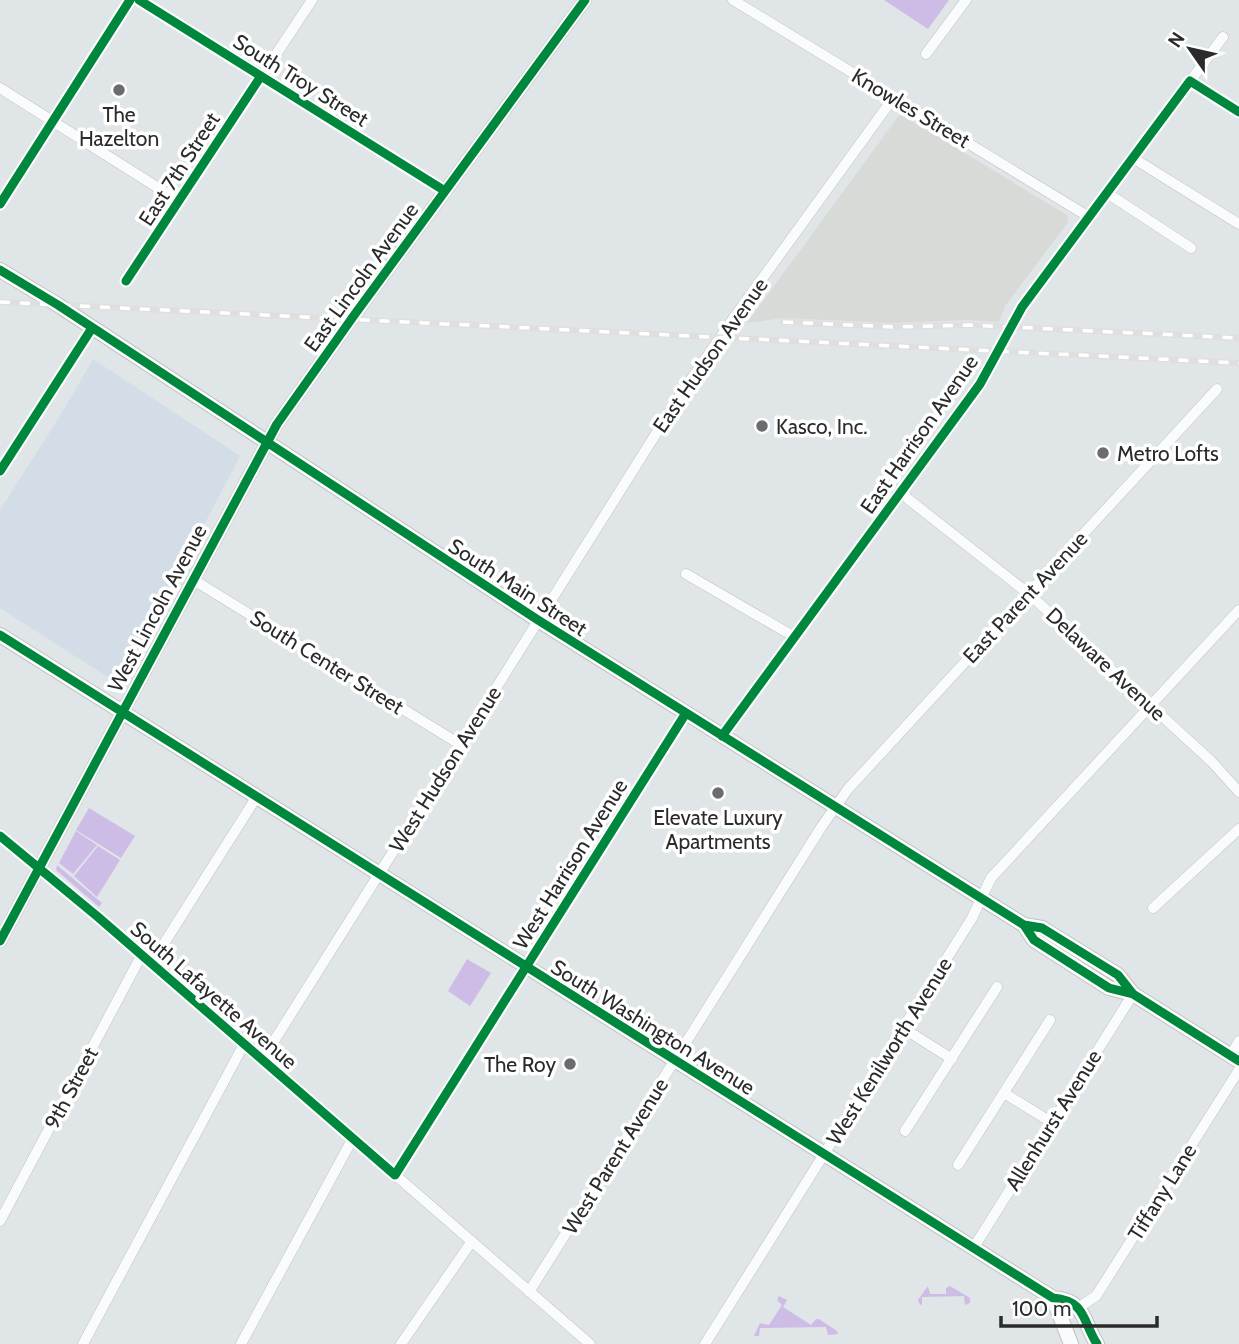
<svg xmlns="http://www.w3.org/2000/svg" width="1239" height="1344" font-family="Cabin,sans-serif">
<style>
.industrial{fill:#d7dad7}
.education{fill:#d3dde7}
.green{fill:#cdbce5}
.lines{fill:none;stroke-linecap:round;stroke-linejoin:round}
.minor-casing{stroke:#c1c3c2;stroke-width:11}
.tertiary-casing{stroke:#c1c3c2;stroke-width:14}
.secondary-casing{stroke:#c1c3c2;stroke-width:16}
.minor{stroke:#fafbfc;stroke-width:10}
.tertiary{stroke:#fafbfc;stroke-width:12}
.secondary{stroke:#fafbfc;stroke-width:14}
.rail-casing{stroke:#dedfde;stroke-width:6}
.rail{stroke:#fff;stroke-width:3.5;stroke-dasharray:10;stroke-linecap:butt}
.cycleway-casing{stroke:#fff;stroke-width:13}
.cycleway{stroke:#00873e;stroke-width:9}
.poi-dot{fill:#6a6c6d;stroke:#fff;stroke-width:2.5}
.labels{text-anchor:middle;dominant-baseline:central;stroke-width:7;stroke-linejoin:round;paint-order:stroke}
.street-label{font-size:21px;fill:#2b2b2b;stroke:#fff}
.poi-label{font-size:21px;fill:#2b2b2b;stroke:#fff}
</style>
<rect width="100%" height="100%" fill="#e0e5e8"/>
<path class="industrial" d="M 900,114 L 1067,215 L 1068,222 L 1005,306 L 999,322 L 969,320 L 891,323 L 783,318 L 747,323 Z"/>
<path class="education" d="M 93,359 L 240,456 L 120,685 L 0,608 L 0,510 L 60,416 Z"/>
<path class="green" d="M 884,0 L 949,0 L 928,29 Z
M 89,808 L 135,836 L 121,858 L 76,830 Z
M 76,831 L 97,845 L 73,874 L 59,863 Z
M 98,846 L 120,860 L 97,897 L 74,876 Z
M 57,865 L 102,903 L 99,907 L 56,870 Z
M 467,959 L 491,973 L 470,1006 L 448,991 Z
M 928,1286 L 930,1294 L 946,1294 L 946,1288 L 950,1286 L 970,1298 L 970,1303 L 965,1305 L 964,1296 L 922,1297 L 922,1304 L 920,1305 L 918,1300 Z
M 779,1296 L 787,1300 L 783,1307 L 811,1325 L 816,1319 L 819,1319 L 837,1331 L 838,1334 L 828,1335 L 826,1327 L 760,1328 L 759,1336 L 754,1336 L 760,1323 L 769,1325 L 782,1305 L 777,1300 Z"/>
<g class="lines">
<defs>
<path id="minor" d="M 139,0 L 445,191
M 733,0 L 1089,217
M 926,54 L 966,0
M 1190,81 L 1239,112
M 0,88 L 179,201
M 1133,158 L 1239,224
M 1107,193 L 1191,248
M 0,204 L 130,0
M 126,281 L 312,0
M 0,471 L 92,328
M 902,490 L 908,499 L 1029,594 L 1212,762 L 1239,792
M 686,574 L 793,636
M 192,579 L 461,745
M 722,736 L 980,384 L 1022,307 L 1223,37
M 0,836 L 98,917 L 590,1344
M 1153,908 L 1239,829
M 151,964 L 256,798
M 903,1028 L 952,1059
M 1231,1055 L 1239,1041
M 262,1060 L 681,394 L 733,319 L 894,97
M 1004,1093 L 1051,1122
M 905,1131 L 997,987
M 958,1165 L 1050,1020
M 395,1175 L 686,713
M 0,1221 L 141,956
M 974,1247 L 1133,994
M 529,1292 L 822,826 L 848,789 L 1217,389
M 1078,1308 L 1096,1296 L 1239,1070
M 83,1344 L 244,1044
M 241,1344 L 353,1138
M 401,1344 L 472,1241
M 705,1344 L 972,918 L 991,878 L 1239,610"/>
<path id="tertiary" d="M 0,941 L 277,424 L 355,314 L 585,0"/>
<path id="secondary" d="M 0,270 L 58,305 L 538,620 L 1024,925 L 1042,928 L 1118,975 L 1133,994
M 0,635 L 1053,1298 C 1086,1301 1082,1320 1097,1344
M 1024,925 L 1034,940 L 1109,988 L 1133,994 L 1239,1061
M 1053,1298 L 1071,1344"/>
</defs>
<use href="#minor" class="minor-casing"/>
<use href="#tertiary" class="tertiary-casing"/>
<use href="#secondary" class="secondary-casing"/>
<use href="#minor" class="minor"/>
<use href="#tertiary" class="tertiary"/>
<use href="#secondary" class="secondary"/>
<defs>
<path id="rail" d="M 0,302 L 1239,363
M 783,322 L 894,327 L 969,325 L 1239,338"/>
</defs>
<use href="#rail" class="rail-casing"/>
<use href="#rail" class="rail"/>
<defs>
<path id="cycleway" d="M 139,0 L 445,191
M 0,204 L 130,0
M 0,270 L 58,305 L 538,620 L 1024,925 L 1042,928 L 1118,975 L 1133,994
M 126,281 L 261,76
M 0,471 L 92,328
M 0,635 L 1053,1298 C 1086,1301 1082,1320 1097,1344
M 722,736 L 980,384 L 1022,307 L 1190,81 L 1239,112
M 0,836 L 98,917 L 395,1175 L 686,713
M 1024,925 L 1034,940 L 1109,988 L 1133,994 L 1239,1061
M 0,941 L 277,424 L 355,314 L 585,0"/>
</defs>
<use href="#cycleway" class="cycleway-casing"/>
<use href="#cycleway" class="cycleway"/>
</g>
<g class="poi-dot">
<circle cx="119" cy="90" r="7"/>
<circle cx="762" cy="426" r="7"/>
<circle cx="1103" cy="453" r="7"/>
<circle cx="718" cy="793" r="7"/>
<circle cx="570" cy="1064" r="7"/>
</g>
<g class="labels">
<g class="street-label">
<text transform="translate(301 80) rotate(32)">South Troy Street</text>
<text transform="translate(911 108) rotate(31)">Knowles Street</text>
<text transform="translate(179 169) rotate(-57)">East 7th Street</text>
<text transform="translate(361 277) rotate(-54)">East Lincoln Avenue</text>
<text transform="translate(710 355) rotate(-55)">East Hudson Avenue</text>
<text transform="translate(919 434) rotate(-55)">East Harrison Avenue</text>
<text transform="translate(518 587) rotate(33)">South Main Street</text>
<text transform="translate(1025 597) rotate(-47)">East Parent Avenue</text>
<text transform="translate(157 608) rotate(-62)">West Lincoln Avenue</text>
<text transform="translate(327 662) rotate(32)">South Center Street</text>
<text transform="translate(1106 664) rotate(43)">Delaware Avenue</text>
<text transform="translate(445 769) rotate(-58)">West Hudson Avenue</text>
<text transform="translate(570 864) rotate(-58)">West Harrison Avenue</text>
<text transform="translate(214 995) rotate(41)">South Lafayette Avenue</text>
<text transform="translate(653 1027) rotate(32)">South Washington Avenue</text>
<text transform="translate(889 1051) rotate(-58)">West Kenilworth Avenue</text>
<text transform="translate(71 1088) rotate(-62)">9th Street</text>
<text transform="translate(1053 1120) rotate(-58)">Allenhurst Avenue</text>
<text transform="translate(615 1156) rotate(-58)">West Parent Avenue</text>
<text transform="translate(1162 1192) rotate(-58)">Tiffany Lane</text>
</g>
<g class="poi-label">
<text x="119" y="114">The<tspan x="119" dy="24">Hazelton</tspan></text>
<text x="776" y="426" text-anchor="start">Kasco, Inc.</text>
<text x="1117" y="453" text-anchor="start">Metro Lofts</text>
<text x="718" y="817">Elevate Luxury<tspan x="718" dy="24">Apartments</tspan></text>
<text x="556" y="1064" text-anchor="end">The Roy</text>
</g>
</g>
<g transform="translate(1190 49) rotate(304)" stroke="#ffffff" stroke-width="5" paint-order="stroke">
<path d="M0-5L12 26L0 18L-12 26Z" fill="#2b2b2b"/>
<text y="-10" font-size="19" font-weight="bold" text-anchor="middle" fill="#2b2b2b">N</text>
</g>
<path d="M1001 1316v10h156v-10" fill="none" stroke="#2b2b2b" stroke-width="3.5"/>
<text x="1012" y="1316" font-size="21" fill="#2b2b2b" stroke="#ffffff" stroke-width="5" paint-order="stroke">100 m</text>
</svg>
